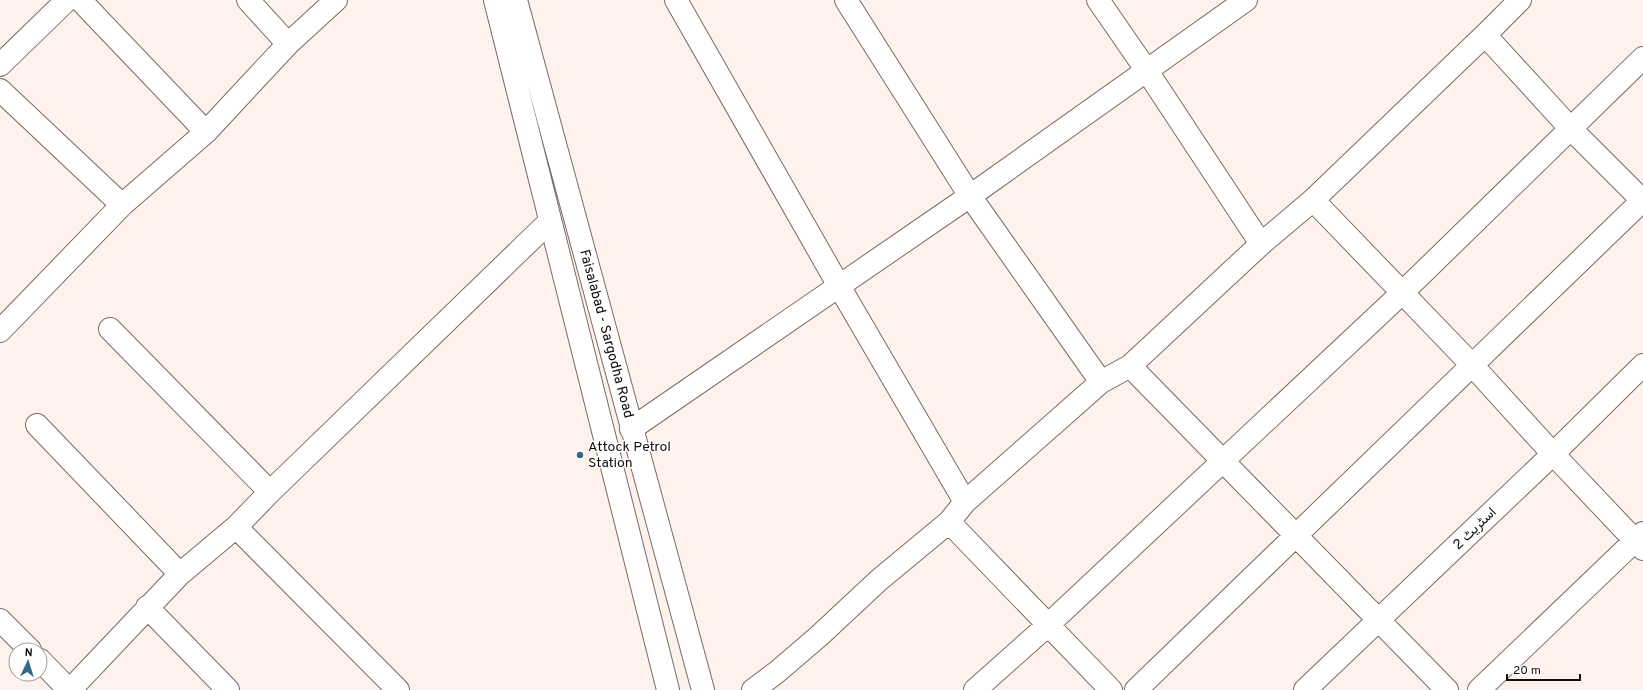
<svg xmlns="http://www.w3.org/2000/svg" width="1643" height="690" font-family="Overpass,Vazirmatn,sans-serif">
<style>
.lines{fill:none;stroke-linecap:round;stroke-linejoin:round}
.street-casing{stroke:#786b65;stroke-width:24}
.primary-casing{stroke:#786b65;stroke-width:24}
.street{stroke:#fff;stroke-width:22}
.primary{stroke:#fff;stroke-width:22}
.poi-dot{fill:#336984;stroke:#fff;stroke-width:1.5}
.labels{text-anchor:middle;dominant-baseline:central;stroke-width:3;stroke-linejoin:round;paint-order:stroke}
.street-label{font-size:14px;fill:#130e0d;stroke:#fff}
.poi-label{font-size:14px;fill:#130e0d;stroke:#fff;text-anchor:start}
</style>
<rect width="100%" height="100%" fill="#fff2ed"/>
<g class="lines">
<defs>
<path id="street" d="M 80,0 L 206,132
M 248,0 L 288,44
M 676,0 L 839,286 L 965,502
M 846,0 L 970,196 L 1101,382
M 1098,0 L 1147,71 L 1261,244
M 1485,35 L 1571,129 L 1643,201
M 0,65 L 67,0
M 0,90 L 122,205
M 1313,200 L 1472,365 L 1553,454 L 1643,549
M 110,329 L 270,492
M 0,331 L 122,205 L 206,132 L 288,44 L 336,0
M 1130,366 L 1447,690
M 37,425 L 180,574
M 631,429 L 970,196 L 1246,0
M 949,522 L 1111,690
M 236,527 L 398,690
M 147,607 L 228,690
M 0,620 L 30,650
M 40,660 L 69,690
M 70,690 L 180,574 L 236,527 L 270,492 L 550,221
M 753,690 L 777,672 L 819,636 L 879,580 L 949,522 L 965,502 L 1101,382 L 1130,366 L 1261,244 L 1313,200 L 1485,35 L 1520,0
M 975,690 L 1048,625 L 1402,293 L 1643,58
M 1136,690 L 1643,200
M 1305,690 L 1553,454 L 1643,365
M 1479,690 L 1643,533"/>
<path id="primary" d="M 495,0 L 668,690
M 516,0 L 703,690"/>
</defs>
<use href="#street" class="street-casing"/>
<use href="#primary" class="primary-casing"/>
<use href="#street" class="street"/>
<use href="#primary" class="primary"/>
</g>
<circle class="poi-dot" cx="580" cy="455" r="4"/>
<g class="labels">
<g class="street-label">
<text transform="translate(606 334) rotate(75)">Faisalabad - Sargodha Road</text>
<text transform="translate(1475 529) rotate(-44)">اسٹریٹ 2</text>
</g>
<g class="poi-label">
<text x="588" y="447">Attock Petrol<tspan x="588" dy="16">Station</tspan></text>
</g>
</g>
<g transform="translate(28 662) rotate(4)"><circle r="19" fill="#ffffff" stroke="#a19f9e"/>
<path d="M0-3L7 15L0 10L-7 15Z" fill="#336984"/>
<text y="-6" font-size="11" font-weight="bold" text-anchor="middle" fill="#130e0d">N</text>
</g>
<path d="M1507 674v6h73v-6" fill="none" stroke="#130e0d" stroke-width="2"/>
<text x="1513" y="674" font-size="12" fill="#130e0d" stroke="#ffffff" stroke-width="3" paint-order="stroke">20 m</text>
</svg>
